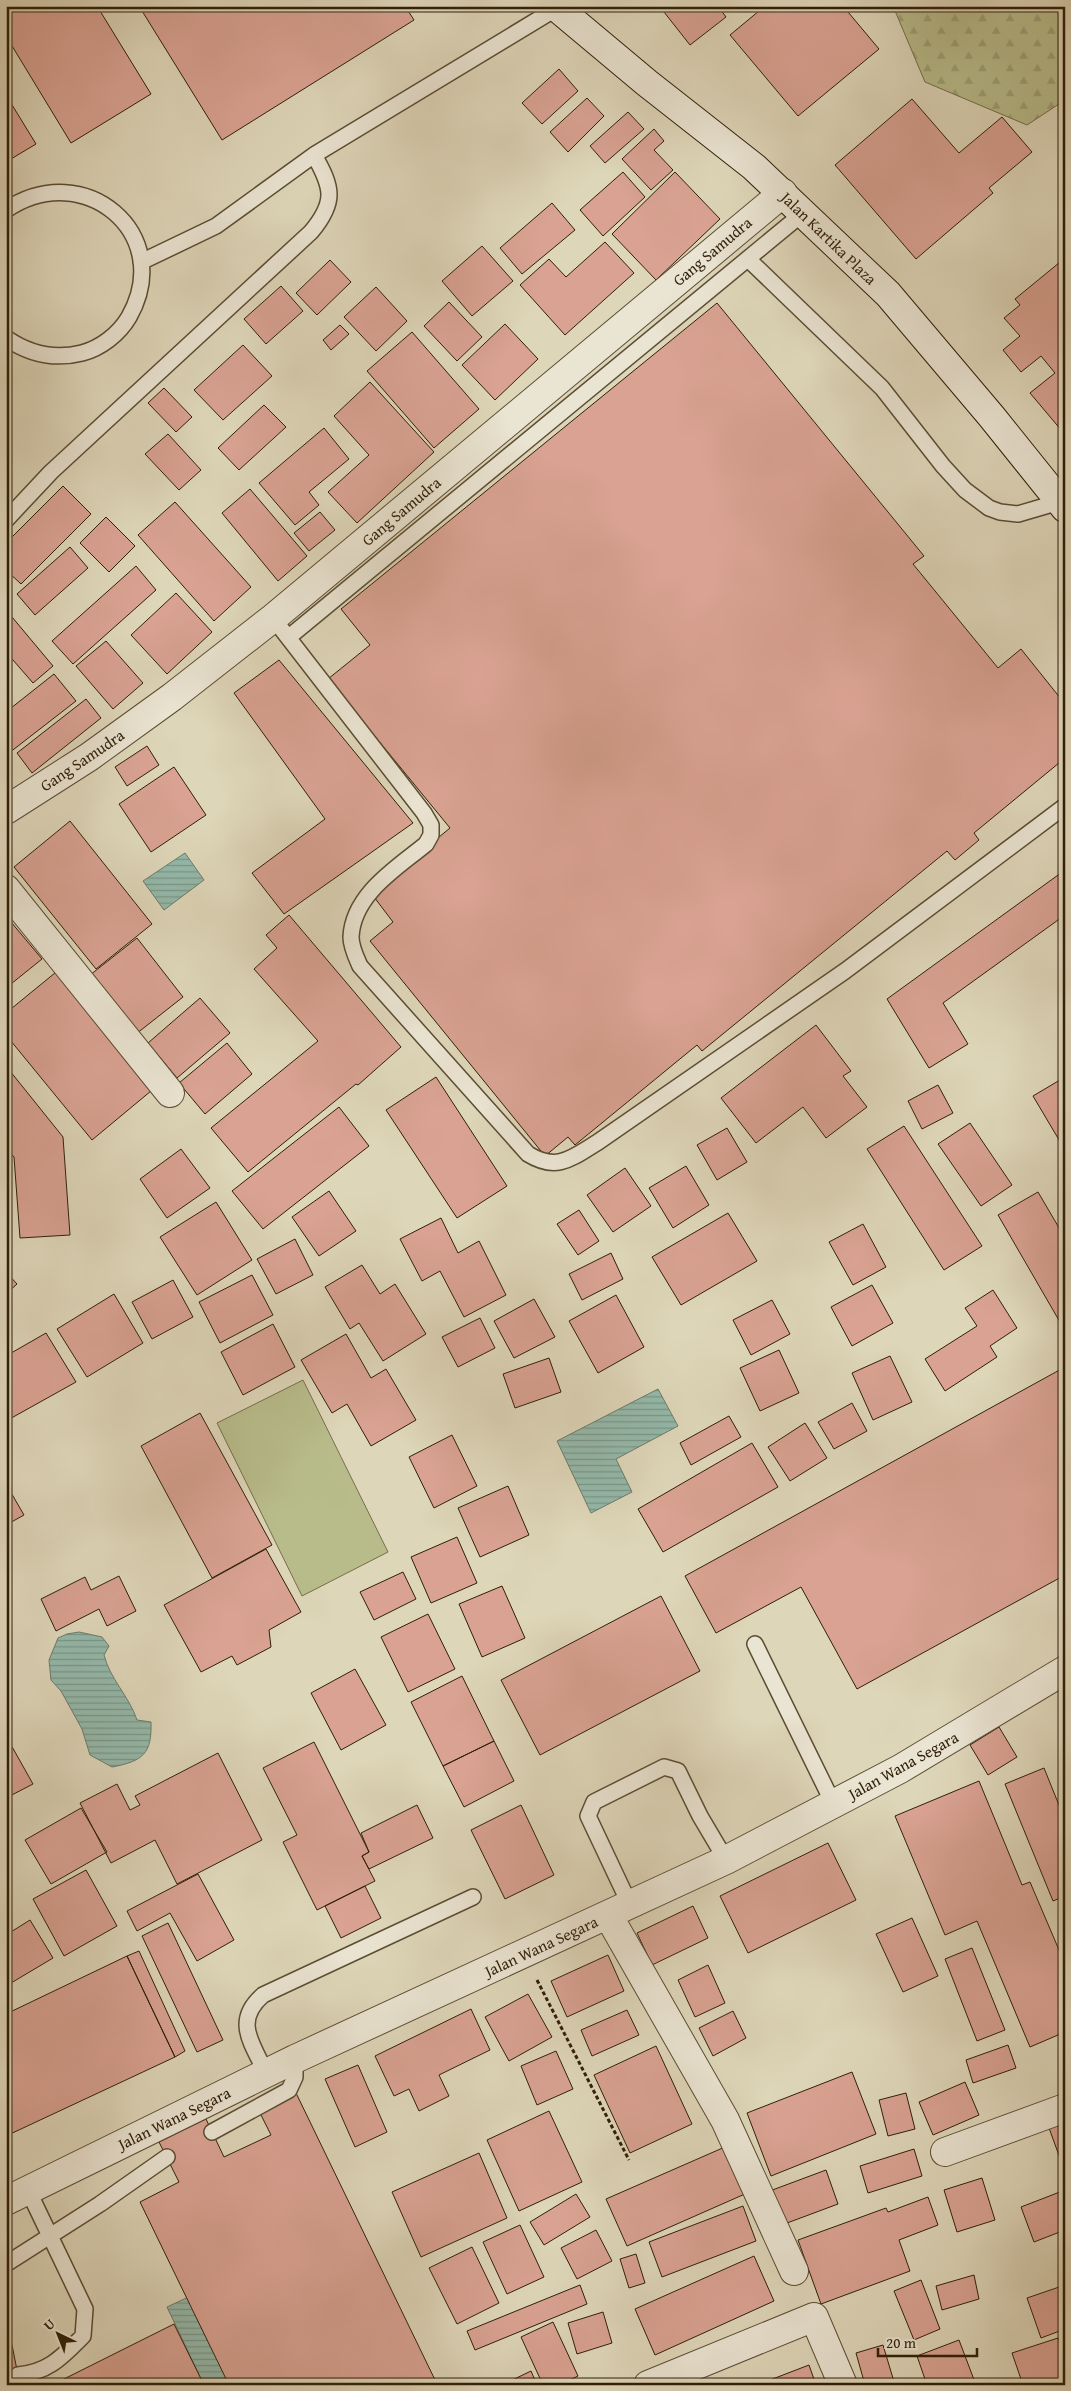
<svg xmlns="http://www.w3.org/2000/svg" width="1071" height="2391" font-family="'Gentium Book Plus',serif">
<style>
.grass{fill:#b8bc8b;stroke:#746e4a}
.forest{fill:url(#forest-firs);stroke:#746e4a}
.water{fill:url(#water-rules);stroke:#6c7b6a}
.building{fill:#d9a292;stroke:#2f1f08}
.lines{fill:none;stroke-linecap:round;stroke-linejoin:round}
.service-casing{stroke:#5b4d34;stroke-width:18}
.minor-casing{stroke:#5b4d34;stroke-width:30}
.secondary-casing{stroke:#2f1f08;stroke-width:30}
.path{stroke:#2f1f08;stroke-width:3;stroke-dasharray:4 2.5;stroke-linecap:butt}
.service{stroke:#eae4d2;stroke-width:15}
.minor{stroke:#eae4d2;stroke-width:28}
.secondary{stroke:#eae4d2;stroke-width:28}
.labels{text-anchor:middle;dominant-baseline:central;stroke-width:4.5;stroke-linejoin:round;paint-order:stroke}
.street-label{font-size:16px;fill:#2f1f08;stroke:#eae4d2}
</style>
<defs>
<pattern id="forest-firs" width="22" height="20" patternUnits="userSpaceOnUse" patternTransform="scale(1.25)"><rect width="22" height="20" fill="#b8bc8b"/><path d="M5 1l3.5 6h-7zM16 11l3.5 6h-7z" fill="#9ea176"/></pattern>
<pattern id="water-rules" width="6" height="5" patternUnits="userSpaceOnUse" patternTransform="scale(1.25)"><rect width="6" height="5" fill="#94b9ab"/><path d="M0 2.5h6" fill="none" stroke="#799689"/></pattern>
</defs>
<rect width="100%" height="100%" fill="#ded6b9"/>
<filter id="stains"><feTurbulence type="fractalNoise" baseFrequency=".004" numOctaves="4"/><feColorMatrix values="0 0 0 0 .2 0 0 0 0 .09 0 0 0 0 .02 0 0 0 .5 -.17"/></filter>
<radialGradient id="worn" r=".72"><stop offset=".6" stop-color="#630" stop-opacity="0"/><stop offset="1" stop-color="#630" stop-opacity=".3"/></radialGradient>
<path class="grass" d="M 303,1380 L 388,1552 L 302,1596 L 217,1423 Z"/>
<path class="forest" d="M 893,6 L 1065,6 L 1065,100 L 1027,125 L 925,82 Z"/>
<path class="water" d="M 185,853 L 204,880 L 164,910 L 143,881 Z
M 658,1389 L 678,1426 L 616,1459 L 632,1492 L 591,1513 L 557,1441 Z
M 79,1632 L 102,1637 L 109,1646 L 104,1655 C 110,1679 129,1696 137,1720 L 151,1722 C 152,1754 143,1761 112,1767 L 90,1755 L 82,1729 L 61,1691 L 51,1680 L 49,1660 L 58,1638 L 67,1634 Z
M 197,2293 L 241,2385 L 204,2385 L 167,2307 Z"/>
<path class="building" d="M 6,6 L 97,6 L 151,94 L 71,143 L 6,36 Z
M 139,6 L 405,6 L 414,20 L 222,140 Z
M 672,6 L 718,6 L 726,17 L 690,45 L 664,12 Z
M 765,6 L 843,6 L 879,49 L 798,116 L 730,35 Z
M 559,69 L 578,91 L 542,124 L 522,103 Z
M 6,95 L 36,144 L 6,162 Z
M 587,98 L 604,116 L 568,152 L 550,132 Z
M 912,99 L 959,153 L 1002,117 L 1032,152 L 989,188 L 993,193 L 916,259 L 835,165 Z
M 628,112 L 644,129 L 605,163 L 590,146 Z
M 654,129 L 664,141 L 654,150 L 673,170 L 651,190 L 622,159 Z
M 623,172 L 645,197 L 603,236 L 580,210 Z
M 675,172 L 720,219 L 656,280 L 612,234 Z
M 552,203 L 575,230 L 522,274 L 500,248 Z
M 605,242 L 634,273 L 565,335 L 520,285 L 549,259 L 566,277 Z
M 482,246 L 513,281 L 472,316 L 442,281 Z
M 1065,258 L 1065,429 L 1062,431 L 1030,393 L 1055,373 L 1041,356 L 1021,372 L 1003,350 L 1020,336 L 1004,318 L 1020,305 L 1015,299 Z
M 330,260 L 351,282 L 317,315 L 296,293 Z
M 281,286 L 303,311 L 266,344 L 244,319 Z
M 376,287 L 407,321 L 376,351 L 344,317 Z
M 449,302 L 482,337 L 457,361 L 424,326 Z
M 717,303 L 924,556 L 913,564 L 998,668 L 1021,649 L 1065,704 L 1065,758 L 974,833 L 979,840 L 955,860 L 947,851 L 702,1051 L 697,1045 L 575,1145 L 568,1137 L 545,1156 L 370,941 L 393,922 L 371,893 L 450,828 L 328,679 L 370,645 L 341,609 Z
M 505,324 L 538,359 L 495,400 L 462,365 Z
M 340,325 L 349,334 L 331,350 L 323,340 Z
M 412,332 L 479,409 L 434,448 L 367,371 Z
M 243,345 L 272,376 L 223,420 L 194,390 Z
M 370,382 L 434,452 L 357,523 L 328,492 L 369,455 L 334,416 Z
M 164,388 L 192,417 L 176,432 L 148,403 Z
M 264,405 L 286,427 L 239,470 L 218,448 Z
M 324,428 L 349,459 L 309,492 L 319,505 L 295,525 L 259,483 Z
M 168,434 L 201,470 L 179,490 L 145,454 Z
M 63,486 L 91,514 L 21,584 L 6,570 L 6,543 Z
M 250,489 L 307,556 L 278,581 L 222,513 Z
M 175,502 L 251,587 L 214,621 L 138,535 Z
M 320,512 L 335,530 L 309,551 L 294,533 Z
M 106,517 L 135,546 L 109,572 L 80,543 Z
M 70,547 L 88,568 L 35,615 L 17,594 Z
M 136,566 L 156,590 L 73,664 L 52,641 Z
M 176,593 L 212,632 L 167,674 L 131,635 Z
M 12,617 L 53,666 L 33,683 L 6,652 L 6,622 Z
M 106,641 L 143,683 L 113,709 L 76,666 Z
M 279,660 L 413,823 L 284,914 L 252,873 L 325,819 L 234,693 Z
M 54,674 L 76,701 L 9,753 L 6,750 L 6,712 Z
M 86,699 L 101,718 L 32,773 L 17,753 Z
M 147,746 L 159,765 L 127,786 L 115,767 Z
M 174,767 L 206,815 L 151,852 L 119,804 Z
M 70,821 L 152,924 L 96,969 L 14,867 Z
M 1065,870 L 1065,915 L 943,1003 L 968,1044 L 929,1068 L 887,999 Z
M 289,915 L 401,1047 L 358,1085 L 356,1084 L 248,1172 L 211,1128 L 318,1041 L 254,969 L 277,948 L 266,935 Z
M 6,916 L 42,959 L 6,988 Z
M 137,938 L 183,997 L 136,1034 L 90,975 Z
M 61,968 L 157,1086 L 92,1140 L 6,1035 L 6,1013 Z
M 200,998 L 230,1033 L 177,1078 L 148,1043 Z
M 816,1025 L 851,1071 L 843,1076 L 867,1107 L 826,1138 L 803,1107 L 756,1143 L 721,1098 Z
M 227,1043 L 252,1074 L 205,1114 L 179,1083 Z
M 6,1066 L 63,1137 L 70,1235 L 20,1238 L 14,1157 L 6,1148 Z
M 436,1077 L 507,1186 L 457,1218 L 386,1110 Z
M 1065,1077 L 1065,1150 L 1033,1096 Z
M 938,1085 L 953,1113 L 922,1129 L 908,1101 Z
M 339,1107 L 369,1146 L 263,1229 L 232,1191 Z
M 970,1123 L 1012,1185 L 981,1206 L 938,1144 Z
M 904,1126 L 982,1246 L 944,1270 L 867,1149 Z
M 727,1128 L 747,1162 L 717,1180 L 697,1145 Z
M 181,1149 L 210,1188 L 167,1218 L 140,1179 Z
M 686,1166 L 709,1205 L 673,1228 L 649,1188 Z
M 625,1168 L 651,1206 L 613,1232 L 587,1195 Z
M 329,1191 L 356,1231 L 319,1256 L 292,1217 Z
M 1038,1192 L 1065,1238 L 1064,1329 L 998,1215 Z
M 216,1202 L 252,1260 L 197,1295 L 160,1237 Z
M 579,1210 L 599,1241 L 578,1255 L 557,1224 Z
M 728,1213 L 757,1261 L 681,1305 L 652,1257 Z
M 441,1218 L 458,1253 L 479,1241 L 506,1295 L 464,1317 L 440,1271 L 422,1281 L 400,1239 Z
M 863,1224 L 886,1267 L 853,1285 L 829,1242 Z
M 295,1239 L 313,1275 L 276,1294 L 257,1259 Z
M 611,1253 L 623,1279 L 582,1300 L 569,1274 Z
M 362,1265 L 380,1294 L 395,1284 L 426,1334 L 383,1361 L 359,1323 L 350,1329 L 325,1287 Z
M 6,1272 L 17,1284 L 6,1294 Z
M 252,1275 L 273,1315 L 220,1343 L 199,1302 Z
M 173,1280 L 193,1317 L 152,1339 L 132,1302 Z
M 872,1285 L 893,1323 L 852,1346 L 831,1307 Z
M 993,1290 L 1017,1328 L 990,1346 L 997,1357 L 945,1391 L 925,1359 L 977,1326 L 965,1308 Z
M 114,1294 L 143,1343 L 87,1377 L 57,1329 Z
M 616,1295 L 644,1347 L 598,1373 L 569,1321 Z
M 534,1299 L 555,1337 L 514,1358 L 494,1321 Z
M 772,1300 L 790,1334 L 751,1355 L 733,1320 Z
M 480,1318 L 495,1348 L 458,1367 L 442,1337 Z
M 273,1324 L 295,1367 L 243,1395 L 221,1352 Z
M 46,1333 L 76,1382 L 6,1421 L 6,1356 Z
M 346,1334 L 371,1378 L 386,1369 L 416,1420 L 371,1446 L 347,1404 L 332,1413 L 301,1360 Z
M 779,1350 L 799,1393 L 760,1411 L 740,1368 Z
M 890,1356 L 912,1402 L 873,1420 L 852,1373 Z
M 549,1358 L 561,1392 L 515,1408 L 503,1374 Z
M 1065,1367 L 1065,1575 L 857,1689 L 801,1587 L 716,1633 L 685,1576 Z
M 852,1403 L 867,1431 L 834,1449 L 818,1422 Z
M 200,1413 L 272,1545 L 212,1578 L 141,1446 Z
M 729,1416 L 741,1437 L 691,1465 L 680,1443 Z
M 805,1423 L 827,1458 L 790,1481 L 768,1447 Z
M 452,1435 L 477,1486 L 434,1508 L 409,1457 Z
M 752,1443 L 778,1487 L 663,1552 L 638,1509 Z
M 6,1484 L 24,1515 L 6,1525 Z
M 508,1486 L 529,1535 L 480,1557 L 458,1508 Z
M 457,1537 L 477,1583 L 431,1603 L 411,1557 Z
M 266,1549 L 301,1612 L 269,1630 L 271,1647 L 237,1665 L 232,1656 L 201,1672 L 164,1605 Z
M 403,1572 L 416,1599 L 374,1620 L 360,1592 Z
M 119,1576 L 136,1611 L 107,1626 L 99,1609 L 56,1631 L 41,1599 L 85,1577 L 91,1590 Z
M 502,1586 L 525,1638 L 482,1657 L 459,1604 Z
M 661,1596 L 700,1671 L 540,1755 L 501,1680 Z
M 428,1614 L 455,1669 L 408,1692 L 381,1637 Z
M 355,1669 L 386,1725 L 341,1750 L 311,1693 Z
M 462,1676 L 494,1741 L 443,1766 L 411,1702 Z
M 999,1727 L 1017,1757 L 988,1775 L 970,1745 Z
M 6,1736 L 33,1784 L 6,1798 Z
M 494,1741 L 514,1781 L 464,1807 L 443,1766 Z
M 314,1742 L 369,1852 L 362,1856 L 375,1881 L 317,1910 L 283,1842 L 297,1835 L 263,1768 Z
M 218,1753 L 262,1840 L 177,1884 L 155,1840 L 111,1863 L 80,1803 L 117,1784 L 130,1810 L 140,1805 L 135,1796 Z
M 1044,1768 L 1065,1820 L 1065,1896 L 1053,1901 L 1005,1784 Z
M 979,1781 L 1022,1885 L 1030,1882 L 1065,1964 L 1065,2032 L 1030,2047 L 977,1921 L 945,1935 L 895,1816 Z
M 417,1805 L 433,1838 L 369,1869 L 362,1856 L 369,1852 L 361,1833 Z
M 521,1805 L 554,1875 L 505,1899 L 471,1830 Z
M 81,1808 L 107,1852 L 51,1884 L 25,1840 Z
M 828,1843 L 856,1900 L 748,1953 L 720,1896 Z
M 86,1870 L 117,1926 L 64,1956 L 33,1899 Z
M 198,1874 L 234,1940 L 197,1961 L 170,1913 L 137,1931 L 127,1911 Z
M 365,1886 L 381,1918 L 341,1938 L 325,1906 Z
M 693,1906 L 708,1938 L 652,1965 L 637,1933 Z
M 912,1918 L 938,1976 L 903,1992 L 876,1934 Z
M 30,1920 L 53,1958 L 6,1986 L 6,1935 Z
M 168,1923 L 223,2040 L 197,2052 L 142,1936 Z
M 972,1948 L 1005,2030 L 977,2041 L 945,1959 Z
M 139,1951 L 185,2051 L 175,2057 L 127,1956 Z
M 608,1955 L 624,1991 L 567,2017 L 551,1981 Z
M 127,1956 L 175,2057 L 6,2136 L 6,2014 Z
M 708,1965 L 725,2003 L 695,2017 L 678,1980 Z
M 528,1994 L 552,2037 L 509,2061 L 485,2017 Z
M 471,2009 L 490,2050 L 439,2075 L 449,2096 L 419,2111 L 409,2089 L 394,2096 L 375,2056 Z
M 627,2010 L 639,2035 L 592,2056 L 581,2030 Z
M 733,2011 L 746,2038 L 713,2056 L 699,2028 Z
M 1008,2045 L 1016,2068 L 973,2083 L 966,2060 Z
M 656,2046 L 692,2124 L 630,2153 L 594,2075 Z
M 556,2051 L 573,2089 L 537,2105 L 521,2066 Z
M 358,2065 L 387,2132 L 355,2147 L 325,2079 Z
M 852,2072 L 876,2134 L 771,2176 L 747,2113 Z
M 965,2082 L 979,2115 L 933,2135 L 919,2102 Z
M 296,2093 L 437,2384 L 436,2385 L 229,2385 L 140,2202 L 179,2182 L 159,2142 L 206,2119 L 224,2157 L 271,2135 L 259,2111 Z
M 906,2093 L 915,2129 L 888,2136 L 879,2100 Z
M 549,2111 L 582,2182 L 519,2211 L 487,2140 Z
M 1065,2122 L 1065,2172 L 1049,2128 Z
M 734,2143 L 754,2190 L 627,2246 L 606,2199 Z
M 914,2149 L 922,2176 L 868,2193 L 860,2166 Z
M 479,2153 L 507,2218 L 421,2257 L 392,2192 Z
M 826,2170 L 838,2204 L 779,2226 L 767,2192 Z
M 982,2178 L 995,2220 L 957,2232 L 944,2190 Z
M 1065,2190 L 1065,2230 L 1034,2242 L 1021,2207 Z
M 576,2194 L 590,2217 L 544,2245 L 530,2222 Z
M 928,2197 L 938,2225 L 899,2240 L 910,2271 L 821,2304 L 798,2240 L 886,2208 L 888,2212 Z
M 743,2206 L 756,2241 L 662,2277 L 649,2242 Z
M 520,2225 L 544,2277 L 507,2294 L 483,2242 Z
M 596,2230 L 612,2261 L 577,2279 L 561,2248 Z
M 472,2247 L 499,2303 L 457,2324 L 429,2268 Z
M 636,2254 L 645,2283 L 629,2288 L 620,2259 Z
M 754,2256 L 774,2301 L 655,2355 L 635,2309 Z
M 974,2275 L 979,2299 L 942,2310 L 936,2286 Z
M 921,2280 L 940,2329 L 914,2340 L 894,2291 Z
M 580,2285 L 587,2304 L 475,2350 L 467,2331 Z
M 1065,2285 L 1065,2329 L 1041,2338 L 1027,2298 Z
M 603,2312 L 612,2343 L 577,2354 L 568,2323 Z
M 553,2322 L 578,2376 L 560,2385 L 543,2385 L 521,2337 Z
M 174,2324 L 204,2385 L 52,2385 Z
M 1058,2338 L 1065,2359 L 1065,2385 L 1023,2385 L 1012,2353 Z
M 959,2340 L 976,2385 L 927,2385 L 917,2356 Z
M 6,2343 L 12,2345 L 18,2375 L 6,2382 Z
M 883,2345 L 895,2385 L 865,2385 L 856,2353 Z
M 809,2365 L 816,2385 L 757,2385 Z
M 531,2371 L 537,2385 L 502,2385 Z"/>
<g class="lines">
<defs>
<path id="service" d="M 6,210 C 84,157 176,234 129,317 C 119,334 101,348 82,353 C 54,360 29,354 6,338
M 748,259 L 882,388 L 943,466 L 965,490 L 989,508 L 1000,512 L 1018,514 L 1059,502
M 141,262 L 216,226 L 314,155 L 557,8
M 6,520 L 51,472 L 311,232 C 336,202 333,188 314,155
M 273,618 L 424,813 L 431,825 L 431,835 L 426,844 C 397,868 353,894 351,937 C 351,947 356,957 360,966 L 528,1154 C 557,1172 572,1158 598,1142 L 845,971 L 1065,806
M 289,637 L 802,214
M 755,1644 L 833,1803
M 630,1905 L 588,1816 L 594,1802 L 664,1767 L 678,1771 L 700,1816 L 726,1860
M 266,2073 C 252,2043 233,2021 263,1995 L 473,1897
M 212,2132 L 289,2090 L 295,2077 L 295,2059
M 6,2264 L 100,2204 L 167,2157
M 18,2375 C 49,2372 62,2357 83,2336 L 85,2309 L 28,2190"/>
<path id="minor" d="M 6,810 L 89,757 L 172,697 L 273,618 L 783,193
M 6,889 L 170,1093
M 608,1915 L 725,2120 L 794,2271
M 945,2152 L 1065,2108
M 6,2201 L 295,2059 L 726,1860 L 900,1769 L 1065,1670
M 648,2385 L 814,2317 L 843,2385"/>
<path id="secondary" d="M 555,6 L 647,83 L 754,167 L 888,294 L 992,417 L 1065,508"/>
</defs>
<use href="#service" class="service-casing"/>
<use href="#minor" class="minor-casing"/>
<use href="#secondary" class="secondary-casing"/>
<path class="path" d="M 537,1980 L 629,2160"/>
<use href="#service" class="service"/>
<use href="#minor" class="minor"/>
<use href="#secondary" class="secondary"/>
</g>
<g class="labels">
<g class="street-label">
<text transform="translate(829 238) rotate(44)">Jalan Kartika Plaza</text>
<text transform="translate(712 251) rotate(-40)">Gang Samudra</text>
<text transform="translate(401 511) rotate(-40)">Gang Samudra</text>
<text transform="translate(82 760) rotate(-34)">Gang Samudra</text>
<text transform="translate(903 1765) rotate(-29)">Jalan Wana Segara</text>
<text transform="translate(541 1946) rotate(-25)">Jalan Wana Segara</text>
<text transform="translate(174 2118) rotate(-26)">Jalan Wana Segara</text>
</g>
</g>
<rect width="1071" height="2391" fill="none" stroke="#ded6b9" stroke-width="25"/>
<rect x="8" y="8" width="1056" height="2376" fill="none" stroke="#2f1f08" stroke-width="2.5"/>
<rect x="12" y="12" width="1046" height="2366" fill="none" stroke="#2f1f08"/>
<g transform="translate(58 2334) rotate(317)" stroke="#eae4d2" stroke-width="4" paint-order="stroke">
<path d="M0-4L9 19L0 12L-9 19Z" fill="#2f1f08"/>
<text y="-8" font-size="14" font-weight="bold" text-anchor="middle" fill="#2f1f08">U</text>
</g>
<path d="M878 2348v8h99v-8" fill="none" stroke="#2f1f08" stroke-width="2.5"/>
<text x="886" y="2348" font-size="15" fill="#2f1f08" stroke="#eae4d2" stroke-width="4" paint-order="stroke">20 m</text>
<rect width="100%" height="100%" filter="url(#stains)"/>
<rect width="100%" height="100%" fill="url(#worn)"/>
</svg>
